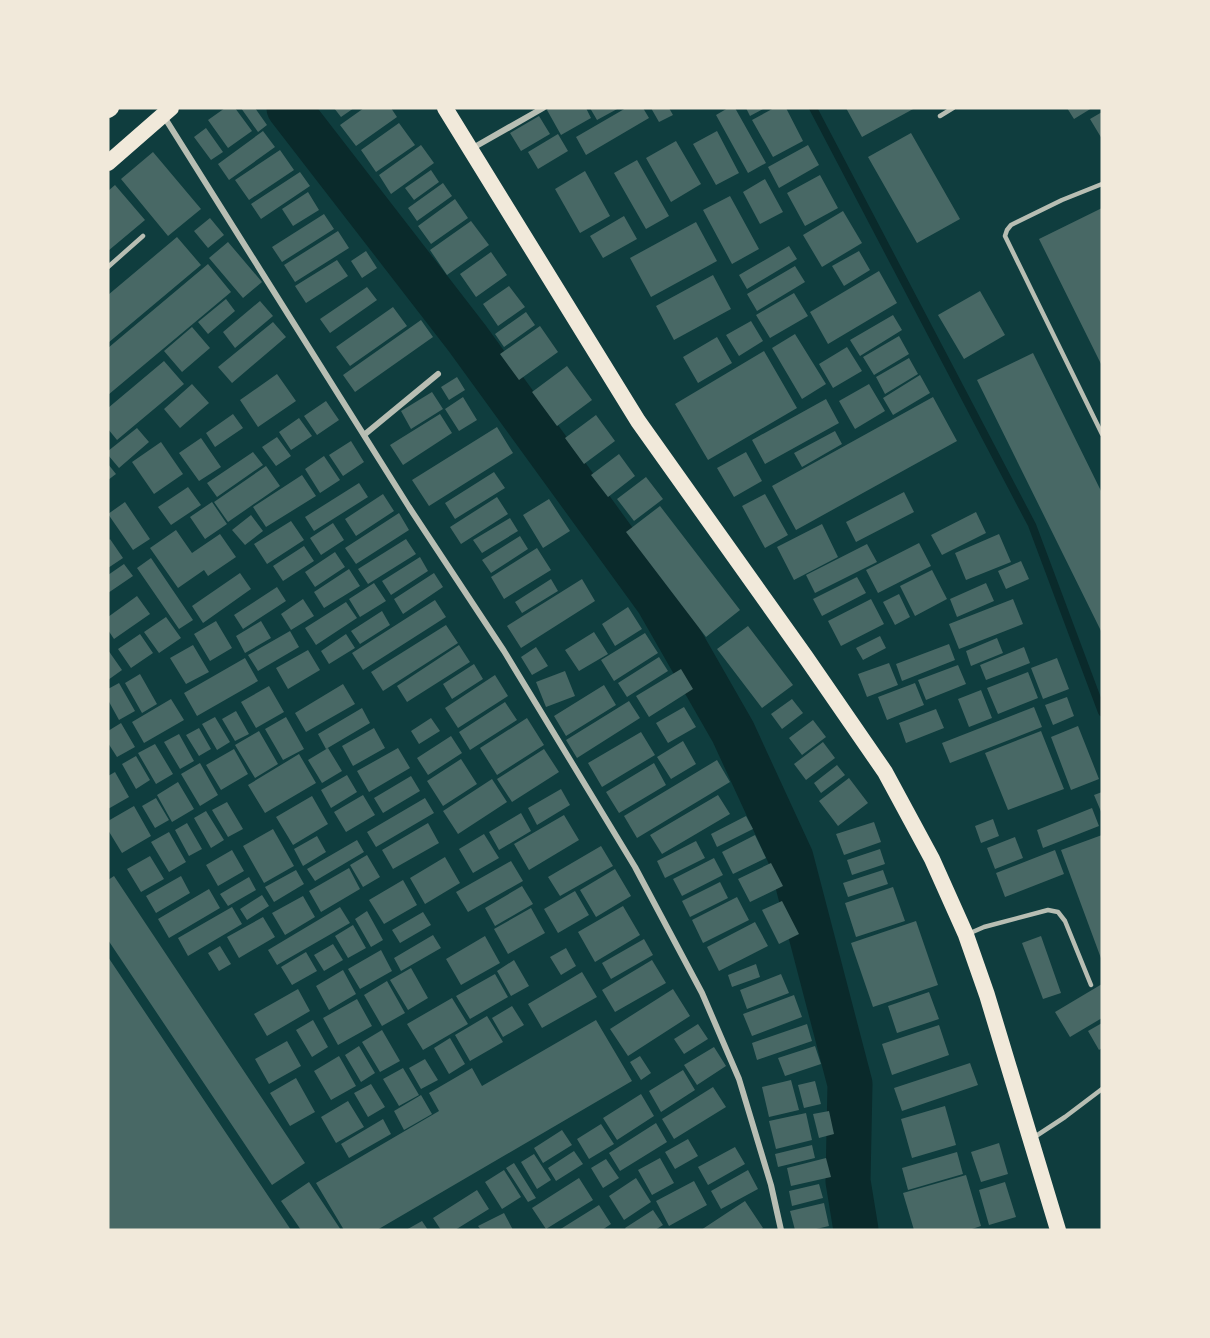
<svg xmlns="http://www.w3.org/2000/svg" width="1210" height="1338" font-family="'PT Sans',sans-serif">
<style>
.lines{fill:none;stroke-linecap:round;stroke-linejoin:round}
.stream{stroke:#0a2a2b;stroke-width:8}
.river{stroke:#0a2a2b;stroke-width:45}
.building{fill:#486865}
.service{stroke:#b8beb3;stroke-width:4.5}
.minor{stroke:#b8beb3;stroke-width:6}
.trunk{stroke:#f1e9da;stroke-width:16}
</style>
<rect width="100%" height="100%" fill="#0f3d3e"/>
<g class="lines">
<path class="stream" d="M 813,108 L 1032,525 L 1102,712"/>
<path class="river" d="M 289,108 L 467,338 L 658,601 L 733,732 L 791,858 L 850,1084 L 848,1181 L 856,1230"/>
</g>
<path class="building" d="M 225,108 L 235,108 L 252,131 L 228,148 L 208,120 Z
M 241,108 L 255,108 L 267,125 L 258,132 Z
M 334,108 L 354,108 L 341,117 Z
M 364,108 L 391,108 L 397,117 L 356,146 L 340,125 Z
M 550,108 L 586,108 L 591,118 L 561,135 L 547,110 Z
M 590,108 L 619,108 L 597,120 Z
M 626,108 L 643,108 L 649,118 L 586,155 L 576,137 Z
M 651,108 L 669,108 L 673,115 L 659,122 Z
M 728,108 L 735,108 L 766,163 L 748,173 L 716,115 Z
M 746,108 L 765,108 L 750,116 Z
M 774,108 L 786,108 L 803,141 L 773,157 L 752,120 Z
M 846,108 L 915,108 L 862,137 Z
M 1067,108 L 1092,108 L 1074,119 Z
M 1102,112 L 1102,139 L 1090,119 Z
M 539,116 L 550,134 L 521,151 L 510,133 Z
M 399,123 L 415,145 L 376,172 L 361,150 Z
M 206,128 L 223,152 L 211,160 L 194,137 Z
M 263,131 L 275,147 L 229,180 L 218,164 Z
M 717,131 L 739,173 L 716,185 L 693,144 Z
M 911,133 L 960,219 L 917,243 L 868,157 Z
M 558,134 L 568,151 L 538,169 L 528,152 Z
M 676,141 L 701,184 L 671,202 L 646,158 Z
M 421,145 L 434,163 L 391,194 L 379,175 Z
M 808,145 L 819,165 L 779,188 L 768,167 Z
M 280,150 L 294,170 L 249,200 L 235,180 Z
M 153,152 L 201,209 L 168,236 L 121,179 Z
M 637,160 L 669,216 L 646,229 L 614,173 Z
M 431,170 L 439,182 L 414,200 L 405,188 Z
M 585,171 L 610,216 L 580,233 L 555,189 Z
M 300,172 L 310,186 L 261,219 L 251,204 Z
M 820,175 L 838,208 L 805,226 L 787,193 Z
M 765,179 L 783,212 L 760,224 L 743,192 Z
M 443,183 L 452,196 L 417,221 L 408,208 Z
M 115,185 L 145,220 L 108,251 L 108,191 Z
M 308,192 L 319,210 L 293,226 L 282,209 Z
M 730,196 L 759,249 L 732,264 L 703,210 Z
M 455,199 L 468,218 L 431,244 L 418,226 Z
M 1102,208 L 1102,366 L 1039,239 Z
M 843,211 L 862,243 L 822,267 L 803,235 Z
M 324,214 L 334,229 L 282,262 L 272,247 Z
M 624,216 L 637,239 L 603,258 L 590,236 Z
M 210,218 L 224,235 L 208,248 L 194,231 Z
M 471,221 L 489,245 L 447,275 L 430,250 Z
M 696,222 L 717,261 L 651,297 L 630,258 Z
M 338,231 L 349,248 L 295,282 L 284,265 Z
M 177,237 L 201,265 L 108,343 L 108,295 Z
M 228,242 L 262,282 L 243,298 L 209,258 Z
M 789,246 L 797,259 L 747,289 L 739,275 Z
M 366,251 L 377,268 L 362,278 L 351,261 Z
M 859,251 L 870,270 L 844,286 L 832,266 Z
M 491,252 L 507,275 L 476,297 L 460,274 Z
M 337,260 L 348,276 L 306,303 L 295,286 Z
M 208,264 L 231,292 L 108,395 L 108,348 Z
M 795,266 L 805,282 L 757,311 L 747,294 Z
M 879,271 L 897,303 L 828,344 L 810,312 Z
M 713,275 L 731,309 L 674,340 L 656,306 Z
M 509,286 L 525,307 L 498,326 L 483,304 Z
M 367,287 L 377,300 L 330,333 L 320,319 Z
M 980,291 L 1005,335 L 964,359 L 938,315 Z
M 794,293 L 808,316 L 770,338 L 756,315 Z
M 226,299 L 235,311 L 208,334 L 198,322 Z
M 260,301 L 273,316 L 235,348 L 223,332 Z
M 393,307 L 407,326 L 350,366 L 336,347 Z
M 526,312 L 535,325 L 504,347 L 495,334 Z
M 893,315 L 902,330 L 860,356 L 850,340 Z
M 421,320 L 433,337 L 355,392 L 343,375 Z
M 751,321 L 763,341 L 739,356 L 726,335 Z
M 273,322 L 286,337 L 232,383 L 218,367 Z
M 540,326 L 558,352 L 519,380 L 500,354 Z
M 192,327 L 210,348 L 182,372 L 164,351 Z
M 795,334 L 826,384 L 802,399 L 772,348 Z
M 899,336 L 909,354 L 874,375 L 863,357 Z
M 717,337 L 732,363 L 698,383 L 683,357 Z
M 847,347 L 862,371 L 833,388 L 819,364 Z
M 764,351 L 797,408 L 708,460 L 675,404 Z
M 1033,353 L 1102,493 L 1102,633 L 977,380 Z
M 909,358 L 918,374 L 885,394 L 876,377 Z
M 164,361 L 184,384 L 117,440 L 108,429 L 108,408 Z
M 567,366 L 592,400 L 557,426 L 532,392 Z
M 277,374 L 296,401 L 258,427 L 240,400 Z
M 920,375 L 930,393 L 893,415 L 883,398 Z
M 457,377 L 465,390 L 449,400 L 441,387 Z
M 192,384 L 209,403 L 180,428 L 164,409 Z
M 869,384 L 885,411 L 855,429 L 839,401 Z
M 432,392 L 443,409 L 411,429 L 401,411 Z
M 463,397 L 477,420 L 459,431 L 445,409 Z
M 933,397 L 957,441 L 796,530 L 772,486 Z
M 826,399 L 839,423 L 765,464 L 752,440 Z
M 326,401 L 339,420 L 317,435 L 304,416 Z
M 233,414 L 243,428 L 215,447 L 206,433 Z
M 440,414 L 452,433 L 403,465 L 390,445 Z
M 596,415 L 615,441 L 584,464 L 565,438 Z
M 299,418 L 312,436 L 291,450 L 279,432 Z
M 497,427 L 513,453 L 429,506 L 412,480 Z
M 137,428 L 149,442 L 119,468 L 108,455 L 108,451 Z
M 835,431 L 842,444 L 802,467 L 794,453 Z
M 277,437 L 291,456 L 276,466 L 262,447 Z
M 201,438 L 221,467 L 199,481 L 179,453 Z
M 351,441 L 364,462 L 343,476 L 329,455 Z
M 161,442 L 183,474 L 154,494 L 132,462 Z
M 253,452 L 263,465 L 217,497 L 207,483 Z
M 746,452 L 762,481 L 734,497 L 717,468 Z
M 619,454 L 635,476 L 608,497 L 591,475 Z
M 324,456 L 340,480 L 320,493 L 305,469 Z
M 108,464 L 116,474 L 108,480 Z
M 266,466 L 280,486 L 228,522 L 214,502 Z
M 494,472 L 505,488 L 455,519 L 445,503 Z
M 302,475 L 316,496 L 266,527 L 253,507 Z
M 646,477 L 663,499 L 634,521 L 617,499 Z
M 359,483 L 368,497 L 314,531 L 305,517 Z
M 188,487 L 201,505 L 171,525 L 158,507 Z
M 904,492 L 914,512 L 856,542 L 846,522 Z
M 383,494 L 394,511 L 356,536 L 345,519 Z
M 765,494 L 788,535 L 765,548 L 742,506 Z
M 497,497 L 508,514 L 461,544 L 450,527 Z
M 549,499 L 570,531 L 543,548 L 523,515 Z
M 125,502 L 150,539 L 133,550 L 108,514 Z
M 212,502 L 227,524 L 205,539 L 190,517 Z
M 660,506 L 740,610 L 706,637 L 626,532 Z
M 976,512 L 986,533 L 942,555 L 931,535 Z
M 399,513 L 409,530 L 356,564 L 345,548 Z
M 251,515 L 263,531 L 245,545 L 232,530 Z
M 510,518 L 518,531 L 482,553 L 473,540 Z
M 291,521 L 304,540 L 267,564 L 254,544 Z
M 333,523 L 344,540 L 321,555 L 310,538 Z
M 822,524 L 838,557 L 794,580 L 777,547 Z
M 176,530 L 192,553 L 220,534 L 236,557 L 208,576 L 204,570 L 178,588 L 150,548 Z
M 999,534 L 1011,562 L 966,580 L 955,553 Z
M 520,536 L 528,549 L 491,573 L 482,560 Z
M 110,539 L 123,558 L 108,568 L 108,541 Z
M 406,539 L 416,554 L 368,584 L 358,569 Z
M 919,543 L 931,566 L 878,593 L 866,570 Z
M 867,544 L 877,562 L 815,593 L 806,575 Z
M 304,546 L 314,561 L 283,581 L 273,566 Z
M 537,548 L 551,570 L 504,599 L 491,577 Z
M 335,552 L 345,567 L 315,587 L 305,572 Z
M 420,557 L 428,571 L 391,595 L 382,581 Z
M 151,558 L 193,620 L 179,629 L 137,568 Z
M 1021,561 L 1029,579 L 1006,589 L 998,571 Z
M 124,564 L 133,576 L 108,593 L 108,575 Z
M 349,569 L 360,586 L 324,608 L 314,592 Z
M 932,570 L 947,599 L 915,616 L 900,586 Z
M 240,573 L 251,589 L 203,623 L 192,606 Z
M 434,573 L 443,587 L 403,614 L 394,599 Z
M 857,577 L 866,593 L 822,616 L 813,599 Z
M 551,579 L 558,591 L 522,613 L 515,602 Z
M 582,579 L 595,601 L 521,648 L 507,626 Z
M 374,583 L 386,601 L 360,617 L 349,599 Z
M 986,583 L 994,601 L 957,617 L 950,599 Z
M 277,587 L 286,601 L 243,629 L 234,615 Z
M 899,594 L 910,617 L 895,625 L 883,602 Z
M 137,596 L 150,614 L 114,639 L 108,630 L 108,617 Z
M 303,599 L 314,616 L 291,630 L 281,614 Z
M 871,599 L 884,624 L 841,646 L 828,621 Z
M 1013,599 L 1023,624 L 959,649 L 949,624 Z
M 435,600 L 446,617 L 363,670 L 352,653 Z
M 346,602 L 357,618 L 316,645 L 305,628 Z
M 628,607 L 642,629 L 615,646 L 602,624 Z
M 382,611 L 390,625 L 360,644 L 351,631 Z
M 166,617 L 181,638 L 159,653 L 144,632 Z
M 216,621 L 232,648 L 210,661 L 194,634 Z
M 261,621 L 271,638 L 245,653 L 236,636 Z
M 446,625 L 458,643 L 383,691 L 371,672 Z
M 748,626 L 793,685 L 762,708 L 717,649 Z
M 290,631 L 299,647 L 258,671 L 248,655 Z
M 594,632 L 608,654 L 579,671 L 565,650 Z
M 645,633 L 658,653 L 614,681 L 601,660 Z
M 140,634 L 153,653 L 131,668 L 118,649 Z
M 346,634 L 355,648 L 329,664 L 321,651 Z
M 880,636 L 886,648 L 863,660 L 856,648 Z
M 997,638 L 1003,653 L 971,666 L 966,651 Z
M 949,644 L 955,660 L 902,681 L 896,664 Z
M 193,645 L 209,672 L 186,684 L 170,658 Z
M 459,645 L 470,662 L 407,702 L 397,686 Z
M 536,647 L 548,666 L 532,675 L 521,657 Z
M 1024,647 L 1030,663 L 986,680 L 980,665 Z
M 108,650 L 122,670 L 108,680 Z
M 308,650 L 320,670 L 288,689 L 276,668 Z
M 659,657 L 668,671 L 627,697 L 618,683 Z
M 245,658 L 258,681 L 197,716 L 184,693 Z
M 1057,658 L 1069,689 L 1043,699 L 1031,668 Z
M 889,663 L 898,685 L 867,697 L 858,674 Z
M 474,664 L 483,679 L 452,699 L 443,684 Z
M 958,665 L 966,684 L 926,700 L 918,680 Z
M 681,669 L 693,689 L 649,717 L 636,696 Z
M 565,671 L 575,696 L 546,707 L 536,682 Z
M 1028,672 L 1038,698 L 998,714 L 987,688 Z
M 140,674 L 157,704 L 142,713 L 125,683 Z
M 495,675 L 508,696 L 458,728 L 445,708 Z
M 119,683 L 135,711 L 119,720 L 108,700 L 108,689 Z
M 915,683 L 924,705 L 887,720 L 878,697 Z
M 343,684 L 355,704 L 306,732 L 295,713 Z
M 604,685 L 616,705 L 566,736 L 554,716 Z
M 269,686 L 284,712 L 256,728 L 241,702 Z
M 981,690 L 992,718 L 969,727 L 958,699 Z
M 1067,697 L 1074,716 L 1053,725 L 1045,705 Z
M 171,699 L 184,720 L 144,743 L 132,722 Z
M 792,699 L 803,713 L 782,729 L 771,714 Z
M 629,701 L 640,718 L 577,758 L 566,740 Z
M 505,702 L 517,720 L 470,750 L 459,732 Z
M 684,707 L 696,727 L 668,743 L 656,723 Z
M 1034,707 L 1042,727 L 950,763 L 942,743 Z
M 362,708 L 370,723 L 326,749 L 318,734 Z
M 936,709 L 944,728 L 906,743 L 899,723 Z
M 236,711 L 249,734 L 235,741 L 222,719 Z
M 215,717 L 230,742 L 217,750 L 202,724 Z
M 286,717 L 304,749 L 283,760 L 265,729 Z
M 431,718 L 440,731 L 419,744 L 411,731 Z
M 527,718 L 544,745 L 497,775 L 480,748 Z
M 813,720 L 826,737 L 802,755 L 789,738 Z
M 121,723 L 135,747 L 117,757 L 108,743 L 108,731 Z
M 1078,726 L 1099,779 L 1071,790 L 1051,737 Z
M 199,728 L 211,749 L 199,756 L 186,735 Z
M 374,728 L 385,748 L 353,766 L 342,746 Z
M 259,731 L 278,764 L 255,778 L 235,745 Z
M 1041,731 L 1064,789 L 1008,810 L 985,753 Z
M 641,732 L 655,755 L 602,787 L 588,763 Z
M 179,734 L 194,761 L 180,769 L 164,742 Z
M 451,736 L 462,753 L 428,775 L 417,758 Z
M 683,741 L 696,764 L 671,779 L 657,757 Z
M 823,742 L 835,758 L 806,780 L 794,764 Z
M 155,744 L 173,774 L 156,784 L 138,753 Z
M 328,748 L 342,771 L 322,783 L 308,760 Z
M 398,748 L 410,768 L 369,792 L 357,771 Z
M 234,749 L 248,774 L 221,790 L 206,765 Z
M 544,749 L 559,772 L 512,802 L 497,779 Z
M 299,754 L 316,783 L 265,813 L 248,785 Z
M 136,756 L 150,780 L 136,789 L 122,764 Z
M 461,759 L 477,784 L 443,806 L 427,781 Z
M 717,760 L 730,782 L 637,838 L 624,816 Z
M 200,763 L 218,795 L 200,806 L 181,774 Z
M 654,763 L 666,785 L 619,813 L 606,792 Z
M 837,765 L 845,775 L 821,793 L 814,783 Z
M 115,772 L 129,797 L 108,809 L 108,776 Z
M 347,775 L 357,792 L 331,808 L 321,790 Z
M 411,776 L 420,791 L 383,813 L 374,798 Z
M 849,778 L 868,803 L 838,826 L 819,801 Z
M 492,779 L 507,802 L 458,834 L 443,811 Z
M 178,782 L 194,809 L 172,822 L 157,795 Z
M 561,789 L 570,805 L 537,825 L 528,808 Z
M 1102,792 L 1102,814 L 1094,795 Z
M 363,795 L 375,815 L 346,832 L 334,812 Z
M 718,795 L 730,814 L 662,854 L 650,835 Z
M 312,796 L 328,824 L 293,845 L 276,817 Z
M 156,798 L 169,820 L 155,828 L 142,806 Z
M 425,798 L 434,813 L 376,847 L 367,832 Z
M 227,802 L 243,829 L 228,837 L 212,810 Z
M 134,806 L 151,836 L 122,853 L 108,830 L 108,821 Z
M 1092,808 L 1099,826 L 1043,848 L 1037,830 Z
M 206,811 L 224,840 L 211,848 L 194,818 Z
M 521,813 L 531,831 L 499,850 L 489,832 Z
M 564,815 L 579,840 L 529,870 L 514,844 Z
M 746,816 L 753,829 L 717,847 L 711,834 Z
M 993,819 L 999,836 L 981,843 L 975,826 Z
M 874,822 L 881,842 L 844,855 L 836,834 Z
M 187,823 L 202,849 L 189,856 L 175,830 Z
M 428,823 L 439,843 L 393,869 L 382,850 Z
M 273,829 L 294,866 L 264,883 L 243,846 Z
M 169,832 L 186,862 L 169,872 L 151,842 Z
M 484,834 L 499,858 L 473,873 L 459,849 Z
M 755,835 L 766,858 L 733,874 L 722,852 Z
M 1102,835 L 1102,961 L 1061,850 Z
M 317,836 L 326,852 L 303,866 L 294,849 Z
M 1015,837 L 1023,858 L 995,869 L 987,848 Z
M 357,840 L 364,852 L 315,881 L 307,869 Z
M 696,841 L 705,858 L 665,878 L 657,861 Z
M 601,846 L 613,866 L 560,896 L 548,877 Z
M 880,849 L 885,864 L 852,875 L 847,860 Z
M 232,850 L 244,871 L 218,886 L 206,865 Z
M 1055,850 L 1064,874 L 1005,897 L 996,873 Z
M 367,855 L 380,877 L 363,887 L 350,865 Z
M 150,856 L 164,879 L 141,892 L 127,869 Z
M 445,857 L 460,883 L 425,904 L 410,878 Z
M 714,858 L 723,875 L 682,896 L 673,879 Z
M 511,861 L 523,881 L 468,912 L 456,892 Z
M 771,863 L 783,886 L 750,902 L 738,879 Z
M 349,868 L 360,889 L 321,912 L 309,891 Z
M 615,869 L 631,896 L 596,917 L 580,890 Z
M 296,870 L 304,884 L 274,902 L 265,887 Z
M 883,870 L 888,884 L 848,897 L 843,883 Z
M 114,876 L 305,1163 L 272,1185 L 108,940 L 108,880 Z
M 181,876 L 190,893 L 156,913 L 146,896 Z
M 249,877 L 256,890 L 228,906 L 220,894 Z
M 403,880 L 417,905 L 384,924 L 369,900 Z
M 720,882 L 728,898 L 690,917 L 682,901 Z
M 522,886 L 533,904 L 495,926 L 485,908 Z
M 893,887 L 905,921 L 856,937 L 845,903 Z
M 209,889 L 220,908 L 169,938 L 158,919 Z
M 575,891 L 589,915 L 558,933 L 544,909 Z
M 262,895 L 269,906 L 247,920 L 240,909 Z
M 303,896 L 315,917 L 285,935 L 272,913 Z
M 737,897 L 749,920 L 703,943 L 692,920 Z
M 782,901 L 799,934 L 779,944 L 762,910 Z
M 623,906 L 640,935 L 595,962 L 578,932 Z
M 232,907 L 242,924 L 188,956 L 178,938 Z
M 340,907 L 350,923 L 277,965 L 268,950 Z
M 531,908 L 545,933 L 508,954 L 494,929 Z
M 367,911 L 383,940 L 371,947 L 355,919 Z
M 423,912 L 431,925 L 400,943 L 392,930 Z
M 263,917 L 275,937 L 239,958 L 227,937 Z
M 916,921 L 938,985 L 873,1007 L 851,943 Z
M 755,922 L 768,946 L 719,971 L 707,947 Z
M 353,925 L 366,948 L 348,958 L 335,936 Z
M 433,935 L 441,948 L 401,971 L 394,958 Z
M 485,936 L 500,963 L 461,985 L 446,959 Z
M 1041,936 L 1061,993 L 1043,999 L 1022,943 Z
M 644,939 L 653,955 L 611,979 L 602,963 Z
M 333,944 L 343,960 L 324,971 L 314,955 Z
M 220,946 L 231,964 L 219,971 L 208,953 Z
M 566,948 L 576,966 L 561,975 L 550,957 Z
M 381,950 L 392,971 L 360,989 L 348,969 Z
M 306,952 L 317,971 L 292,985 L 281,967 Z
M 108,957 L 291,1230 L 108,1230 Z
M 514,960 L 529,986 L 511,996 L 497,971 Z
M 652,960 L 666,983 L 615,1012 L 602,990 Z
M 756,964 L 760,977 L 732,987 L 728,975 Z
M 411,968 L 428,998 L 408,1010 L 390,980 Z
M 343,970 L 356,994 L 329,1010 L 316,986 Z
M 582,972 L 597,997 L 542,1028 L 528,1004 Z
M 495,974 L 508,997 L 470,1019 L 456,996 Z
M 781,974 L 789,993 L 747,1009 L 740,990 Z
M 387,981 L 405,1013 L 382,1026 L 364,995 Z
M 1102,984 L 1102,1018 L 1070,1037 L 1055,1012 Z
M 298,989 L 310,1011 L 267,1036 L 254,1014 Z
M 673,989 L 690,1016 L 628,1056 L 610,1029 Z
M 929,992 L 939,1019 L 897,1033 L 888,1006 Z
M 794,995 L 802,1017 L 752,1036 L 743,1014 Z
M 452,998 L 468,1024 L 423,1050 L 407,1024 Z
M 357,999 L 372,1026 L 338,1045 L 323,1018 Z
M 512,1006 L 524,1025 L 503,1037 L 492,1018 Z
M 487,1016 L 503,1042 L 470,1061 L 455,1035 Z
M 313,1020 L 328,1047 L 312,1057 L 296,1030 Z
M 596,1020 L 632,1081 L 377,1230 L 344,1230 L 316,1183 L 439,1111 L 429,1093 L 472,1068 L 482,1086 Z
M 1102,1023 L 1102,1048 L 1099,1050 L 1088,1031 Z
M 698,1024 L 708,1039 L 684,1054 L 674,1039 Z
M 807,1024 L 812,1041 L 757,1060 L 752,1043 Z
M 939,1025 L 949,1055 L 892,1075 L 882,1044 Z
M 382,1030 L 400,1061 L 380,1072 L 362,1042 Z
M 450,1038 L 465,1064 L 449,1074 L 434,1048 Z
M 287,1041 L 301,1066 L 269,1084 L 255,1059 Z
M 359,1046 L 375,1073 L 361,1082 L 345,1055 Z
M 815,1046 L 821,1064 L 785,1076 L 778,1058 Z
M 714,1047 L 726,1066 L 697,1085 L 684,1065 Z
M 339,1056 L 356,1086 L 331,1100 L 314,1071 Z
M 640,1056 L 651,1073 L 641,1080 L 630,1062 Z
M 425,1059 L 438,1080 L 421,1089 L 409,1068 Z
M 970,1063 L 978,1085 L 902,1111 L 894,1088 Z
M 403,1068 L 419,1095 L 399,1106 L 383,1079 Z
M 683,1070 L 695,1090 L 661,1112 L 649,1091 Z
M 296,1078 L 315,1112 L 290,1126 L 270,1093 Z
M 791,1080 L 799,1110 L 769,1117 L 762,1087 Z
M 815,1081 L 821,1104 L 804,1108 L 798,1085 Z
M 371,1084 L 385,1107 L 368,1117 L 354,1093 Z
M 713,1087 L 726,1107 L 674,1139 L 662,1119 Z
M 641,1094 L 654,1116 L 617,1140 L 603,1118 Z
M 421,1095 L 432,1114 L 404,1130 L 394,1111 Z
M 348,1101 L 364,1127 L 336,1143 L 321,1117 Z
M 945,1106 L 956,1145 L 912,1158 L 901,1119 Z
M 829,1111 L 834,1134 L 819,1138 L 813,1114 Z
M 806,1113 L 812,1140 L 776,1149 L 769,1121 Z
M 383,1119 L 391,1134 L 349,1158 L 341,1144 Z
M 656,1123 L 667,1142 L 620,1171 L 609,1153 Z
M 601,1124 L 614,1144 L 589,1159 L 577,1139 Z
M 562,1130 L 572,1145 L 543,1163 L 534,1148 Z
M 688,1139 L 698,1156 L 675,1169 L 665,1152 Z
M 999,1143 L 1008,1174 L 981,1182 L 971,1152 Z
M 812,1145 L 815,1158 L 778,1167 L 775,1154 Z
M 735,1147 L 745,1164 L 708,1185 L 698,1167 Z
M 574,1151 L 583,1164 L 556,1181 L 548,1168 Z
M 957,1152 L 963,1174 L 908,1190 L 902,1168 Z
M 534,1154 L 551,1180 L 537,1189 L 521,1162 Z
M 660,1158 L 674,1183 L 652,1195 L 638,1170 Z
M 826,1158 L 831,1177 L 791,1186 L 787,1168 Z
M 606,1159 L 619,1178 L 603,1188 L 591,1168 Z
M 514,1163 L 536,1198 L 528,1202 L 506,1168 Z
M 504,1170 L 521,1197 L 502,1209 L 485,1182 Z
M 748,1170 L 758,1189 L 721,1209 L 711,1191 Z
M 966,1175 L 981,1226 L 969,1230 L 914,1230 L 903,1193 Z
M 579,1178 L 593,1200 L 546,1229 L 532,1208 Z
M 636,1178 L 651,1202 L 624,1220 L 609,1196 Z
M 694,1181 L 707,1205 L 669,1226 L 656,1201 Z
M 309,1182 L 341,1230 L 301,1230 L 281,1201 Z
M 1005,1182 L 1016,1217 L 989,1225 L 979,1190 Z
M 819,1184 L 823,1198 L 792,1206 L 789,1191 Z
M 477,1190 L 489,1209 L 455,1230 L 441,1230 L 433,1218 Z
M 745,1201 L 763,1228 L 760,1230 L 701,1230 Z
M 824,1203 L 829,1226 L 812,1230 L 795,1230 L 790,1211 Z
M 599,1205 L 611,1224 L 602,1230 L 559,1230 Z
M 653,1210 L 663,1225 L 655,1230 L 626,1230 L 625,1228 Z
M 504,1213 L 513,1230 L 481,1230 L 478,1226 Z
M 422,1221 L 428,1230 L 406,1230 Z"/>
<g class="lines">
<path class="service" d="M 940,116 L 953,108
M 1102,184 L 1062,200 L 1011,225 L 1007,230 L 1005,236 L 1102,434
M 108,267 L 143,236
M 968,934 L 984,927 L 1048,910 L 1058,912 L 1065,921 L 1091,985
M 1033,1138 L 1065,1117 L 1102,1089"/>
<path class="minor" d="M 163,115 L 409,507 L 504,651 L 635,867 L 702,993 L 739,1079 L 771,1185 L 781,1230
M 471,149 L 543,108
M 364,435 L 438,374"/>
<path class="trunk" d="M 445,108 L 638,421 L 805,656 L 885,772 L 932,859 L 966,935 L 987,995 L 1058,1230
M 108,110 L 111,108
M 108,163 L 171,108"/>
</g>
<rect width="1210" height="1338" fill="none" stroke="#f1e9da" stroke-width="219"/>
</svg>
